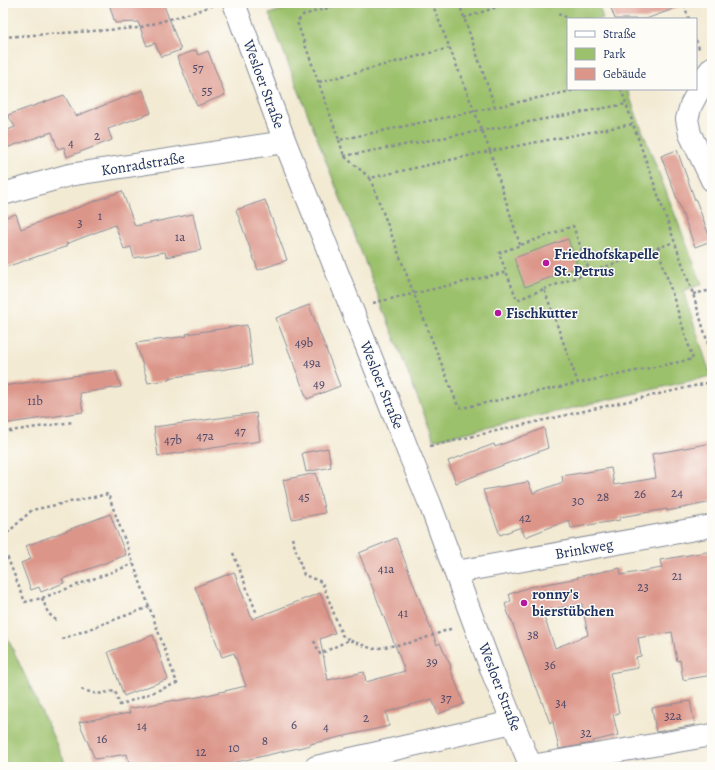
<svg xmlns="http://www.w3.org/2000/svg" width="715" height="770" font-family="Alegreya,serif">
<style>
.green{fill:#9cc16c;stroke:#5c7865}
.building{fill:#dc9589;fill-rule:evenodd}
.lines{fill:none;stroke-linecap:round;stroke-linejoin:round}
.minor-casing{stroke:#878c98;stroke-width:24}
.path{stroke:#878c98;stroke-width:2.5;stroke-dasharray:3 3;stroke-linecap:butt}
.minor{stroke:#fff;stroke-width:22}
.poi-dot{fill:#b5179e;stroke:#fdfcf7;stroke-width:1.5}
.labels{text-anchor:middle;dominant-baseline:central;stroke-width:3;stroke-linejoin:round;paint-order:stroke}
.number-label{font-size:13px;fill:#4b4869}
.street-label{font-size:15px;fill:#1b2f5e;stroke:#fdfcf7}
.poi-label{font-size:15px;font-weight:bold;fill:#1b2f5e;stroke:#fdfcf7;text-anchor:start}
</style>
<rect width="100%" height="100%" fill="#fdfcf7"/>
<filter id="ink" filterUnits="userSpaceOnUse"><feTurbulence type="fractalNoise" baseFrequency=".025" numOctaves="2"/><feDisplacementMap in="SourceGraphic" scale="8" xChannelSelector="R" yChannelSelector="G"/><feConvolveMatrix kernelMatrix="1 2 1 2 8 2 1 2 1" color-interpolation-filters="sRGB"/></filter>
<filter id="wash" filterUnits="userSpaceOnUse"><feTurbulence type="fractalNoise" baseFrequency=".012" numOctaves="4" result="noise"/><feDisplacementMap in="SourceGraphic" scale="16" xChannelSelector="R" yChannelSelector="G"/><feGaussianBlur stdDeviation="0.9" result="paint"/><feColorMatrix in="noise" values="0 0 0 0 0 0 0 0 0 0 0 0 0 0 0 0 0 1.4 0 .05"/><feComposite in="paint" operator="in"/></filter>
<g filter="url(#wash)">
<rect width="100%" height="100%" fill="#f3ead3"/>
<path class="green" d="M 303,3 L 598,3 L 603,19 L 568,19 L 568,89 L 627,89 L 637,117 L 702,284 L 683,291 L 711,376 L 434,440 L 269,14 Z
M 3,628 L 67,767 L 3,767 Z"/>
<g id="blocks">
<path class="building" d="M 121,3 L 163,3 L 181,50 L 161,57 L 155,43 L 147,46 L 138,22 L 115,23 L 110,7 Z
M 609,3 L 683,3 L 684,5 L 646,19 L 615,19 Z
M 196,50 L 198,55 L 208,51 L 225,95 L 197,106 L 182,69 L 177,57 Z
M 143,90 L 151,113 L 108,129 L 112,140 L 67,157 L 64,147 L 58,149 L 52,132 L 3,149 L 3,132 L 15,127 L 8,115 L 64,95 L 76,116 Z
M 677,150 L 695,200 L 696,200 L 711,241 L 695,247 L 661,156 Z
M 122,191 L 135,226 L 193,214 L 201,250 L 166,257 L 165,252 L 134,258 L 131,247 L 124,249 L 115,225 L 66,244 L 67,246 L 65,247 L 3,268 L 3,218 L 16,214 L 21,229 Z
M 265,200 L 287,260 L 258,270 L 236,210 Z
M 568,239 L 578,267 L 525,287 L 514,258 Z
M 309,305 L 340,386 L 307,399 L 276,318 Z
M 247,325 L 252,365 L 168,378 L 169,380 L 148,383 L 136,343 L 187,336 L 186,334 Z
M 115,370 L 121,387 L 80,393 L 83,412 L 3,424 L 3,386 Z
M 256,413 L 260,441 L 158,456 L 154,427 Z
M 544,428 L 548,448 L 456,483 L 448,461 L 494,444 L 495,447 Z
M 712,443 L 712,502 L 667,511 L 667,509 L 620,517 L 620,520 L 571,528 L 569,520 L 525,537 L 521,527 L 500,535 L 483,490 L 528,482 L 533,493 L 563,482 L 562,476 L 611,468 L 614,485 L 656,478 L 652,454 Z
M 328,448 L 331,467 L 306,472 L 302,453 Z
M 316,473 L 325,513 L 292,519 L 283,480 Z
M 110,514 L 126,555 L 62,579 L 64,583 L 41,592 L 39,587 L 31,590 L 21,563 L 31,559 L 26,546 Z
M 396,538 L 437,645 L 440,643 L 451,667 L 450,668 L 464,704 L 438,714 L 432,699 L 386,712 L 389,726 L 310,744 L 311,745 L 215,767 L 130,767 L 127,754 L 95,759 L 79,722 L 130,713 L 128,709 L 176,700 L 176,701 L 203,696 L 246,686 L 234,653 L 222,657 L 195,587 L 234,572 L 252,619 L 320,593 L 335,633 L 320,639 L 328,680 L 364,672 L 366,682 L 405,671 L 359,553 Z
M 712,551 L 712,643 L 709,644 L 712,659 L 712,675 L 683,680 L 680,660 L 677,661 L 672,632 L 638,638 L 641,656 L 636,657 L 638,668 L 610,673 L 619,713 L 613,715 L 618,735 L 593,741 L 593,743 L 559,749 L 553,722 L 550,723 L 536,686 L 535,687 L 511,619 L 510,619 L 505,604 L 511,601 L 509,594 L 530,587 L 578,578 L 577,577 L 620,568 L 621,575 L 662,568 L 660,560 ZM 582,604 L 588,635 L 555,648 L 542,611 Z
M 153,635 L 168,679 L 124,696 L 108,652 Z
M 690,701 L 695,725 L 656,732 L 652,708 Z"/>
</g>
</g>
<g filter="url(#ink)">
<use href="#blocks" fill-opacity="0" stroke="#878c98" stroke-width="1"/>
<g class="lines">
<defs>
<path id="minor" d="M 234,3 L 285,142 L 400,430 L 408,451 L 430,504 L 492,671 L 531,767
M 712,68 L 708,73 L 691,105 L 687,119 L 690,134 L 712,180
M 3,194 L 69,175 L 285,142
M 456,572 L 712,526
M 531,766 L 712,735
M 316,767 L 513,722"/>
</defs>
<use href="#minor" class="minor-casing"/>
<path class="path" d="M 345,3 L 303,15 L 297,22 L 339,140 L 580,89
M 432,3 L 490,151 L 370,178 L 414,294 L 458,406 L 462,408 L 578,383
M 459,3 L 495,107
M 684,5 L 689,19
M 558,14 L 566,17
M 464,18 L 509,3
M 3,37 L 138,28 L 198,11 L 213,5
M 696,40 L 700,51
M 319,82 L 449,48
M 621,89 L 633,124
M 339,140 L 344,156 L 370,178
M 344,156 L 626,104
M 520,245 L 490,151 L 633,124 L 693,294 L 712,357
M 590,273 L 573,226 L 499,253 L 517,300 L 544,289 L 578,383 L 693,359 L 658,249
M 544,289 L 674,242
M 693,294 L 712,290
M 373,303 L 507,272
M 3,432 L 73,422
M 430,446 L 712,382
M 3,537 L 32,510 L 108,494 L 177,683 L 120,705 L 115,691 L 97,694 L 80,689
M 292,538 L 304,575 L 322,582 L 342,635 L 349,640
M 3,546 L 25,602 L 42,598 L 133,564
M 233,553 L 257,614
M 42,598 L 48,613 L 57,621
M 62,639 L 149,607
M 314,641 L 320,654 L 349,640 L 373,649 L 414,642 L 453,628
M 3,762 L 5,767"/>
<use href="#minor" class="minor"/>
</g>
</g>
<g class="poi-dot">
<circle cx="546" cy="263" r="4"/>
<circle cx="498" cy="313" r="4"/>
<circle cx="524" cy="603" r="4"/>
</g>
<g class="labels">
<g class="number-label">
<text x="198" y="67">57</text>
<text x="207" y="90">55</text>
<text x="97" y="135">2</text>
<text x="71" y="142">4</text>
<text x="100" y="215">1</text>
<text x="80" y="222">3</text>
<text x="180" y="236">1a</text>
<text x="304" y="342">49b</text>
<text x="312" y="362">49a</text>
<text x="319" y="383">49</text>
<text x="35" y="400">11b</text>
<text x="240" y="430">47</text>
<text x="205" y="435">47a</text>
<text x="173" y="439">47b</text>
<text x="677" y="492">24</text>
<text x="640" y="493">26</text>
<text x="304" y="496">45</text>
<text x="603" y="496">28</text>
<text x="578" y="500">30</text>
<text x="525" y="517">42</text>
<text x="386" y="568">41a</text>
<text x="677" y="575">21</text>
<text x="643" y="586">23</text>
<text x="403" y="612">41</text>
<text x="533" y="634">38</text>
<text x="432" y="661">39</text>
<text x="550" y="664">36</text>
<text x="446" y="697">37</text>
<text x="561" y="702">34</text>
<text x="673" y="715">32a</text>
<text x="366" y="717">2</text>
<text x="294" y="724">6</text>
<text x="142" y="725">14</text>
<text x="326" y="726">4</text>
<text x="586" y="732">32</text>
<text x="102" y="738">16</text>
<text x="265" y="740">8</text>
<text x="234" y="747">10</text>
<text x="201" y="751">12</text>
</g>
<g class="street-label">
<text transform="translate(264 84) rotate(70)">Wesloer Straße</text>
<text transform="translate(143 164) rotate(-9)">Konradstraße</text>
<text transform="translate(382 385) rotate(68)">Wesloer Straße</text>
<text transform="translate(584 549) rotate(-10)">Brinkweg</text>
<text transform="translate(500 687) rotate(69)">Wesloer Straße</text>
</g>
<g class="poi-label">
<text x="554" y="254">Friedhofskapelle<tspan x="554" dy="17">St. Petrus</tspan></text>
<text x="506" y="313">Fischkutter</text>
<text x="532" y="594">ronny's<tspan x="532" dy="17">bierstübchen</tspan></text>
</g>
</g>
<rect width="715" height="770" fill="none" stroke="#fdfcf7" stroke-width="16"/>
<rect x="567" y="18" width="130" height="72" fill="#fdfcf7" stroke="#a3aaba"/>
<rect x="575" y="31" width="20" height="6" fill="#ffffff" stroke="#a3aaba"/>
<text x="603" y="38" font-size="12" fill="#1b2f5e">Straße</text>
<rect x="575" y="48" width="20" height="12" fill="#9cc16c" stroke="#a3aaba"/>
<text x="603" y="58" font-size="12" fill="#1b2f5e">Park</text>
<rect x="575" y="68" width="20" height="12" fill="#dc9589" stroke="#a3aaba"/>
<text x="603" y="78" font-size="12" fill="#1b2f5e">Gebäude</text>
</svg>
